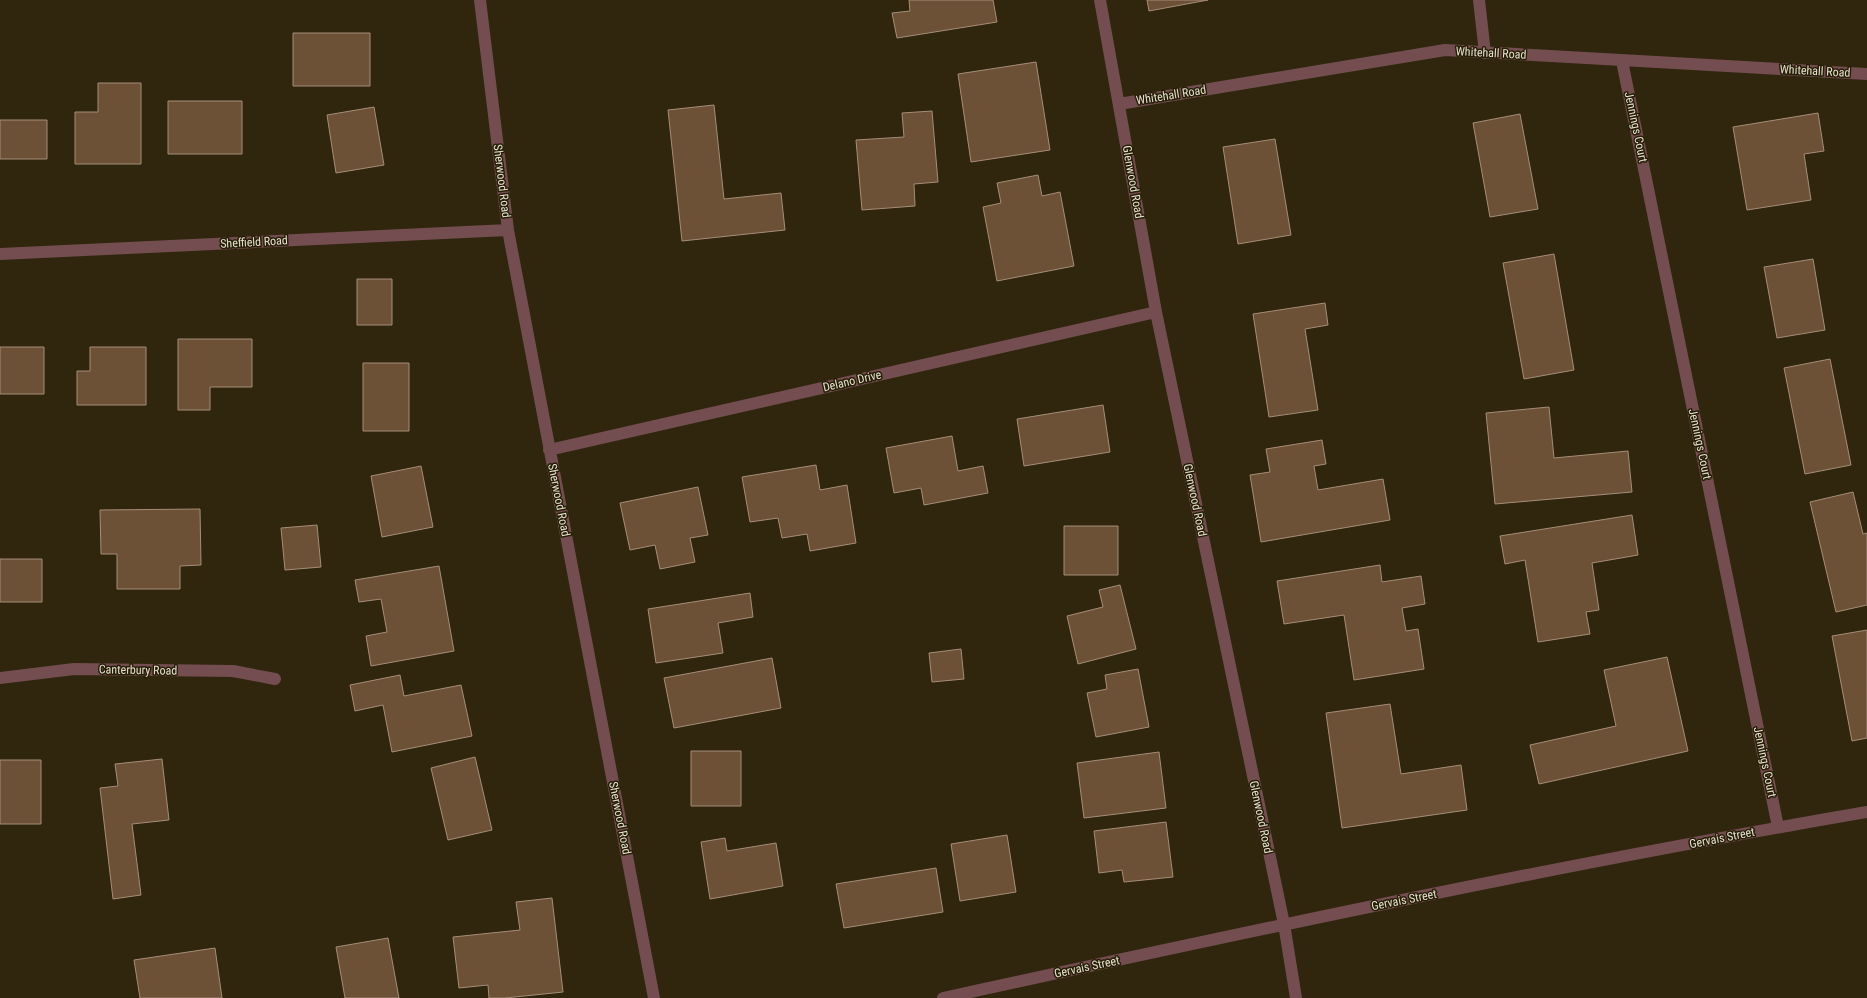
<svg xmlns="http://www.w3.org/2000/svg" width="1867" height="998" font-family="'Roboto Condensed',sans-serif">
<style>
.building{fill:#6d5137;stroke:#a68d78}
.lines{fill:none;stroke-linecap:round;stroke-linejoin:round}
.minor{stroke:#734d50;stroke-width:12}
.labels{text-anchor:middle;dominant-baseline:central;stroke-width:3;stroke-linejoin:round;paint-order:stroke}
.street-label{font-size:12px;fill:#e7e1d2;stroke:#251d04}
</style>
<rect width="100%" height="100%" fill="#2f260d"/>
<path class="building" d="M 909,0 L 993,0 L 997,22 L 897,38 L 892,13 L 910,11 Z
M 1147,0 L 1208,0 L 1149,11 Z
M 293,33 L 370,33 L 370,86 L 293,86 Z
M 1036,62 L 1050,150 L 971,162 L 958,74 Z
M 98,83 L 141,83 L 141,164 L 75,164 L 75,112 L 98,112 Z
M 168,101 L 242,101 L 242,154 L 168,154 Z
M 714,105 L 724,199 L 781,193 L 785,230 L 682,241 L 668,110 Z
M 374,107 L 384,165 L 336,173 L 327,115 Z
M 932,111 L 938,182 L 914,184 L 915,206 L 862,210 L 856,140 L 904,137 L 902,113 Z
M 1818,113 L 1824,151 L 1804,154 L 1811,200 L 1747,210 L 1733,127 Z
M 1520,114 L 1538,209 L 1490,217 L 1473,123 Z
M 0,120 L 47,120 L 47,159 L 0,159 Z
M 1275,139 L 1291,235 L 1238,244 L 1223,147 Z
M 1038,175 L 1042,196 L 1060,192 L 1074,266 L 997,281 L 983,207 L 1001,203 L 997,183 Z
M 1554,254 L 1574,370 L 1524,379 L 1503,263 Z
M 1813,259 L 1825,330 L 1777,338 L 1764,267 Z
M 357,279 L 392,279 L 392,325 L 357,325 Z
M 1325,303 L 1328,325 L 1305,329 L 1318,410 L 1269,417 L 1253,314 Z
M 178,339 L 252,339 L 252,387 L 210,387 L 210,410 L 178,410 Z
M 0,347 L 44,347 L 44,394 L 0,394 Z
M 90,347 L 146,347 L 146,405 L 77,405 L 77,371 L 90,371 Z
M 1830,359 L 1851,465 L 1805,474 L 1784,368 Z
M 363,363 L 409,363 L 409,431 L 363,431 Z
M 1103,405 L 1110,452 L 1024,466 L 1017,419 Z
M 1549,407 L 1554,458 L 1628,451 L 1632,492 L 1495,504 L 1486,413 Z
M 952,436 L 958,471 L 983,466 L 988,493 L 924,505 L 921,488 L 894,493 L 886,448 Z
M 1322,440 L 1326,464 L 1314,466 L 1318,490 L 1383,479 L 1390,520 L 1261,542 L 1250,475 L 1270,472 L 1266,449 Z
M 816,465 L 820,490 L 847,485 L 856,543 L 810,551 L 807,534 L 782,538 L 778,518 L 750,522 L 742,477 Z
M 421,466 L 433,527 L 382,537 L 371,476 Z
M 698,487 L 708,535 L 690,538 L 695,562 L 660,569 L 655,545 L 630,550 L 620,503 Z
M 1853,492 L 1863,534 L 1867,533 L 1867,605 L 1836,612 L 1810,502 Z
M 200,509 L 201,565 L 180,566 L 180,589 L 117,589 L 117,554 L 101,554 L 100,510 Z
M 1632,515 L 1638,555 L 1592,563 L 1599,610 L 1586,612 L 1590,634 L 1538,642 L 1525,560 L 1505,564 L 1500,536 Z
M 317,525 L 321,567 L 285,570 L 281,528 Z
M 1064,526 L 1118,526 L 1118,575 L 1064,575 Z
M 0,559 L 42,559 L 42,602 L 0,602 Z
M 1380,565 L 1382,582 L 1421,576 L 1425,604 L 1402,608 L 1406,631 L 1418,629 L 1424,669 L 1354,680 L 1344,615 L 1284,624 L 1277,581 Z
M 439,566 L 454,651 L 371,666 L 366,636 L 387,632 L 381,599 L 359,602 L 355,580 Z
M 1120,585 L 1136,649 L 1078,664 L 1067,616 L 1103,607 L 1099,590 Z
M 750,593 L 753,617 L 718,623 L 723,653 L 656,663 L 648,609 Z
M 1867,630 L 1867,738 L 1852,741 L 1832,636 Z
M 961,649 L 964,679 L 932,682 L 929,653 Z
M 1667,657 L 1688,751 L 1539,784 L 1530,745 L 1616,726 L 1604,670 Z
M 772,658 L 781,708 L 674,728 L 664,678 Z
M 1138,669 L 1149,727 L 1096,737 L 1087,693 L 1107,689 L 1105,675 Z
M 400,675 L 404,696 L 461,685 L 472,736 L 392,752 L 383,705 L 355,711 L 350,685 Z
M 1390,704 L 1401,774 L 1461,765 L 1467,810 L 1342,828 L 1326,713 Z
M 691,751 L 741,751 L 741,806 L 691,806 Z
M 1159,752 L 1166,808 L 1084,818 L 1077,763 Z
M 475,757 L 492,830 L 448,840 L 431,768 Z
M 162,759 L 169,820 L 132,824 L 141,895 L 113,899 L 100,788 L 118,786 L 115,764 Z
M 0,760 L 41,760 L 41,824 L 0,824 Z
M 1166,822 L 1173,877 L 1124,882 L 1122,870 L 1099,873 L 1094,831 Z
M 1007,835 L 1016,892 L 960,901 L 951,844 Z
M 725,838 L 727,851 L 776,843 L 783,886 L 710,899 L 701,842 Z
M 936,868 L 943,912 L 844,928 L 836,884 Z
M 552,898 L 563,992 L 505,998 L 489,998 L 488,985 L 459,988 L 453,937 L 520,930 L 516,902 Z
M 388,938 L 399,998 L 345,998 L 336,947 Z
M 215,948 L 222,998 L 140,998 L 134,960 Z"/>
<g class="lines">
<path class="minor" d="M 480,0 L 508,230 L 654,998
M 1100,0 L 1156,312 L 1284,924 L 1296,998
M 1479,0 L 1485,53
M 1622,61 L 1778,827
M 1119,104 L 1445,50 L 1867,74
M 0,254 L 508,230
M 549,450 L 1156,312
M 0,678 L 74,669 L 233,671 L 275,679
M 943,998 C 1250,931 1557,865 1867,812"/>
</g>
<g class="labels">
<g class="street-label">
<text transform="translate(1491 53) rotate(3)">Whitehall Road</text>
<text transform="translate(1815 71) rotate(3)">Whitehall Road</text>
<text transform="translate(1171 95) rotate(-9)">Whitehall Road</text>
<text transform="translate(1636 127) rotate(78)">Jennings Court</text>
<text transform="translate(502 181) rotate(83)">Sherwood Road</text>
<text transform="translate(1133 182) rotate(80)">Glenwood Road</text>
<text transform="translate(254 242) rotate(-3)">Sheffield Road</text>
<text transform="translate(852 381) rotate(-13)">Delano Drive</text>
<text transform="translate(1700 444) rotate(78)">Jennings Court</text>
<text transform="translate(559 500) rotate(79)">Sherwood Road</text>
<text transform="translate(1195 500) rotate(78)">Glenwood Road</text>
<text transform="translate(138 670) rotate(1)">Canterbury Road</text>
<text transform="translate(1765 762) rotate(78)">Jennings Court</text>
<text transform="translate(1261 817) rotate(78)">Glenwood Road</text>
<text transform="translate(620 818) rotate(79)">Sherwood Road</text>
<text transform="translate(1722 838) rotate(-11)">Gervais Street</text>
<text transform="translate(1404 900) rotate(-11)">Gervais Street</text>
<text transform="translate(1087 967) rotate(-12)">Gervais Street</text>
</g>
</g>
</svg>
